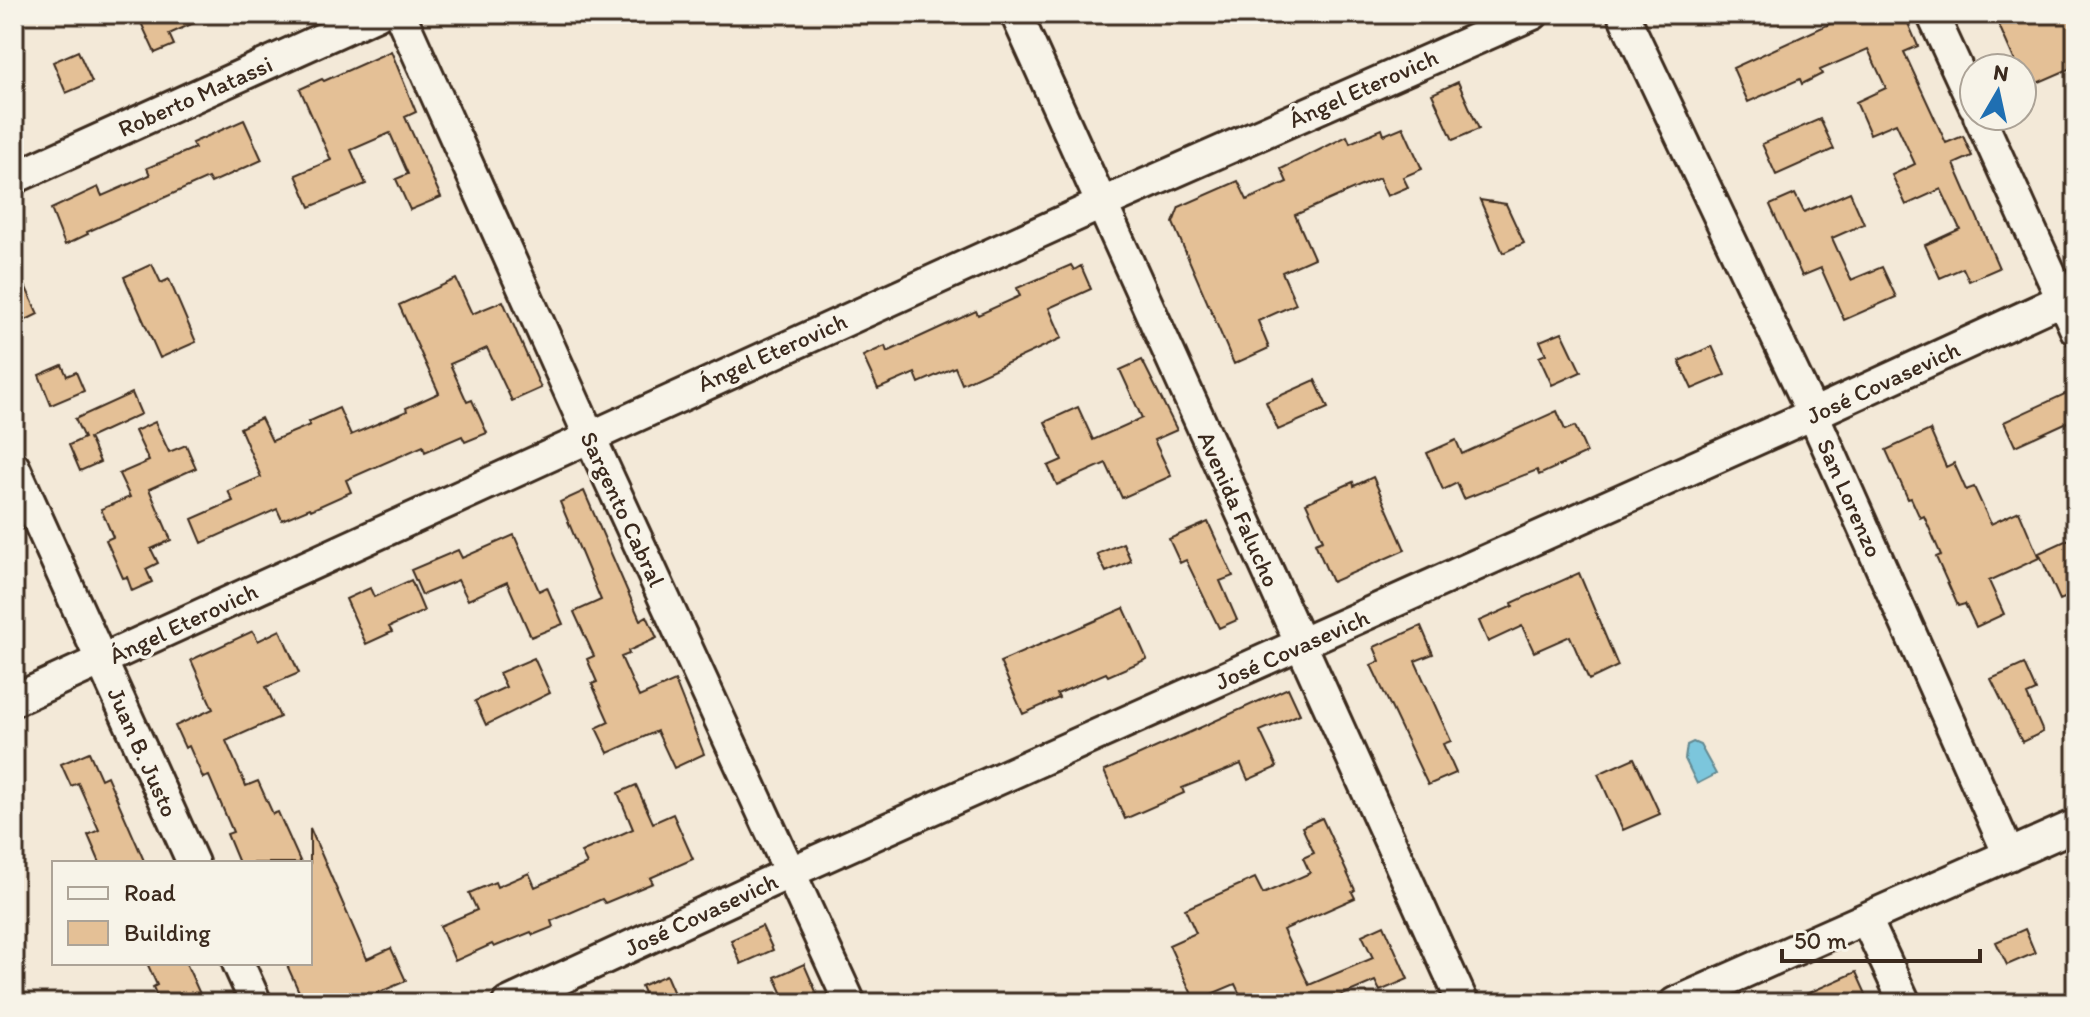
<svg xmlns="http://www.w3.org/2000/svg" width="2090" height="1017" font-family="Itim,sans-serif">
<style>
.water{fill:#7cc6dc;stroke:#628890;stroke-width:2}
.building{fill:#e4c096;stroke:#3b2a1e;stroke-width:2}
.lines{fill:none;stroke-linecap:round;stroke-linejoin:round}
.minor-casing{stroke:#3b2a1e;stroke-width:36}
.minor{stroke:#f7f3e8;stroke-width:30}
.labels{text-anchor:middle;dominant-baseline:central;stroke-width:7;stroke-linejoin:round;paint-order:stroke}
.street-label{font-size:24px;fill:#3b2a1e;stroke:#f7f3e8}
</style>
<rect width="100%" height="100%" fill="#f3e9d8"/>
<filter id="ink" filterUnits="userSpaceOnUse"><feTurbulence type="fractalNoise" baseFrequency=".0125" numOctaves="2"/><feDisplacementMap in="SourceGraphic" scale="16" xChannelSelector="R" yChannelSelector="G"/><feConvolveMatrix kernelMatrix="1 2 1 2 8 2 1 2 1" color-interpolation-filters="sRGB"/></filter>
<g filter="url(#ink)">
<path class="water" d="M 1693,742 L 1700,745 L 1716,774 L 1697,784 L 1685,759 L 1687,745 Z"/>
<path class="building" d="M 137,14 L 214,14 L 169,34 L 174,45 L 155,53 Z
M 1851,14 L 1904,14 L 1918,46 L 1904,52 L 1946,143 L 1963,136 L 1972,156 L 1954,164 L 1999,268 L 1969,281 L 1963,268 L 1940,278 L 1925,245 L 1960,229 L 1941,189 L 1906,205 L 1892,175 L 1915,164 L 1896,123 L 1870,134 L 1856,102 L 1886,88 L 1868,49 L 1820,70 L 1822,74 L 1802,84 L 1800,79 L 1748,102 L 1733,68 Z
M 1994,14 L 2076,14 L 2076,66 L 2028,87 L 2022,68 L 2017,66 Z
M 78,51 L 92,82 L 66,93 L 53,62 Z
M 391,51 L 416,112 L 405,117 L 441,197 L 410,210 L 396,179 L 408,174 L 390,133 L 351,150 L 366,184 L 310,207 L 296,175 L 331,160 L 300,89 L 322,79 L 324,81 Z
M 1458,82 L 1479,129 L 1453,140 L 1432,94 Z
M 1820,119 L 1834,149 L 1776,175 L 1762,144 Z
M 244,120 L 262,160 L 211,183 L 208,178 L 87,232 L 88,234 L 65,245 L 51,209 L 98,187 L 102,196 L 150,175 L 147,168 L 195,148 L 192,143 Z
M 1403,127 L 1422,169 L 1403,177 L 1408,187 L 1387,196 L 1379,178 L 1295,215 L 1314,258 L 1282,272 L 1296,304 L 1258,321 L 1269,348 L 1234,364 L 1173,223 L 1179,207 L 1238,181 L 1247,200 L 1287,182 L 1281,169 L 1347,136 L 1350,143 L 1382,129 L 1384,135 Z
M 1850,192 L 1864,224 L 1832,238 L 1851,280 L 1882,267 L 1896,297 L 1844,320 L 1821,268 L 1802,276 L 1770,205 L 1795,194 L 1804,212 Z
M 1480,200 L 1506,204 L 1524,243 L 1503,253 Z
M 14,261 L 38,314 L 14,326 Z
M 152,264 L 161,283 L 169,279 L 196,342 L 160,358 L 124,277 Z
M 1071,265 L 1074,270 L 1081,266 L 1091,289 L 1049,308 L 1062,338 L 962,384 L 955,367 L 919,383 L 915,373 L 878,389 L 863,356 L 885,346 L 887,352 L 976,311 L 978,315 L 1020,296 L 1017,288 Z
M 456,279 L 472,314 L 503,301 L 541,388 L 512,401 L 487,348 L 450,364 L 467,402 L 472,400 L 487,433 L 465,442 L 462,436 L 425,452 L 423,446 L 346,480 L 351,492 L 311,510 L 310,508 L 282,520 L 277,509 L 202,543 L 192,519 L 233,501 L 228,491 L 261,477 L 240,428 L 261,418 L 272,441 L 310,425 L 308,422 L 339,408 L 351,435 L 407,411 L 406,408 L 439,393 L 399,305 Z
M 1562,332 L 1581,372 L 1552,385 L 1539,357 L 1546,354 L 1540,341 Z
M 1712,346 L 1725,375 L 1692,389 L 1679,361 Z
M 1142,360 L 1177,430 L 1154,440 L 1171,476 L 1122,498 L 1106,463 L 1057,485 L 1048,466 L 1062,460 L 1045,422 L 1078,407 L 1093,440 L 1142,418 L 1120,370 Z
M 62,365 L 67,376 L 76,372 L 84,391 L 51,405 L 39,375 Z
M 1315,380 L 1328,408 L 1278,430 L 1266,402 Z
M 2069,392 L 2076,407 L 2076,418 L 2015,446 L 2004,422 Z
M 132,393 L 141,414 L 89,438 L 100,462 L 80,471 L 69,445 L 84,438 L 75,419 Z
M 1557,411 L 1565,430 L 1575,426 L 1587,453 L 1539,475 L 1537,470 L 1464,499 L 1457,483 L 1443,490 L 1427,453 L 1456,440 L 1462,454 Z
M 155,422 L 169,452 L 186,445 L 196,468 L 149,489 L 171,540 L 151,549 L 158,563 L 146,569 L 152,582 L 132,591 L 127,577 L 123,578 L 106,540 L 113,537 L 101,509 L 130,497 L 119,474 L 149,461 L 135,431 Z
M 1930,430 L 1946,467 L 1954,463 L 1966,490 L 1974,487 L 1991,524 L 2019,511 L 2039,558 L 1989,581 L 2004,614 L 1976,627 L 1965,604 L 1958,606 L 1936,557 L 1941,555 L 1924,516 L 1920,518 L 1911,498 L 1908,499 L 1886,450 Z
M 1373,477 L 1405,550 L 1332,582 L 1315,543 L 1323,540 L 1306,503 L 1353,482 L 1354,486 Z
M 584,491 L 640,620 L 647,616 L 657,638 L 628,651 L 629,654 L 621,657 L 639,697 L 675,681 L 704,754 L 674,768 L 657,731 L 608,753 L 596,728 L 609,722 L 592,684 L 597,682 L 587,659 L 594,656 L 574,612 L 601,600 L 560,502 Z
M 1208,522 L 1233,576 L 1220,581 L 1237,620 L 1219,628 L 1186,560 L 1180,563 L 1169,539 Z
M 514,535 L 539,591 L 547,587 L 563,624 L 531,637 L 507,582 L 468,600 L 458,580 L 422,595 L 411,570 L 458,550 L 462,558 Z
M 2076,536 L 2076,593 L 2060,600 L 2039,553 Z
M 1123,543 L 1131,561 L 1106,572 L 1097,554 Z
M 1579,573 L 1618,666 L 1589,680 L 1570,636 L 1534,652 L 1522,626 L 1488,642 L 1479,621 L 1513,606 L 1512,603 Z
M 411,580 L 424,611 L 389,627 L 392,632 L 366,644 L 346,599 L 370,588 L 374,597 Z
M 1124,608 L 1147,659 L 1108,676 L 1106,673 L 1057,694 L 1059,698 L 1023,714 L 1000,662 Z
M 1421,626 L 1433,654 L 1415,661 L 1451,741 L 1443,744 L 1456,773 L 1428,785 L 1371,665 L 1380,661 L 1374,647 Z
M 280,630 L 299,673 L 266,687 L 280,717 L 226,741 L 246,786 L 258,781 L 273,814 L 278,812 L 301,863 L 239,863 L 227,834 L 233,832 L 209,776 L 203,778 L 189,746 L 185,748 L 175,726 L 213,709 L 191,660 L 253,631 L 258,641 Z
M 534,658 L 550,693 L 486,725 L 475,701 L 506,687 L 499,673 Z
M 2024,664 L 2036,691 L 2027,695 L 2043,732 L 2022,742 L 1991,679 Z
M 1288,688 L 1300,714 L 1260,731 L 1277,767 L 1248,780 L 1241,764 L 1182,788 L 1184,793 L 1125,819 L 1104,771 Z
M 89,752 L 101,779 L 107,776 L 145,863 L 100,863 L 88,835 L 99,830 L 78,783 L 71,786 L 61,764 Z
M 1634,758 L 1660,814 L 1623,830 L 1598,774 Z
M 636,785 L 653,823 L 673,814 L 693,859 L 650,878 L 653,883 L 605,903 L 602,899 L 551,921 L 553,927 L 533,935 L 531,932 L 494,947 L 492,944 L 455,961 L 440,926 L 477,910 L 469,893 L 495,882 L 497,887 L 529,873 L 535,887 L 587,864 L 581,852 L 633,829 L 618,793 Z
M 1322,818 L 1355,890 L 1352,892 L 1355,898 L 1283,930 L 1309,985 L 1373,958 L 1362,935 L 1384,925 L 1408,979 L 1380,991 L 1375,981 L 1324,1003 L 1244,1003 L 1235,984 L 1195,1001 L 1169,945 L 1196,933 L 1185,909 L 1255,878 L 1263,894 L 1310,873 L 1303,858 L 1314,853 L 1302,827 Z
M 310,828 L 367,959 L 391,948 L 406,981 L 354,1003 L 304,1003 L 286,963 L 310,963 Z
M 762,926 L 773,950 L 741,964 L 731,940 Z
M 2025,929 L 2035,953 L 2007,965 L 1996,942 Z
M 147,963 L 186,963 L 204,1003 L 160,1003 L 153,987 L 157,985 Z
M 804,964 L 821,1003 L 787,1003 L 775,977 Z
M 1856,972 L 1870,1003 L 1786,1003 Z
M 666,975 L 678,1003 L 648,1003 L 641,986 Z"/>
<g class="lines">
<defs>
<path id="minor" d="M 400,14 L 589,435 L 850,1003
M 1016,14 L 1463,1003
M 1623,14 L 1813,414 L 2009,855
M 1932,14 L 1974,105
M 1979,116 L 2076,330
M 14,178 L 377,14
M 14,467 L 193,863
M 14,700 L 1101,204 L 1533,14
M 1866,919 L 1905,1003
M 238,963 L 256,1003
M 508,1003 L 791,872 L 1813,414 L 2076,293
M 1675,1003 L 2076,825"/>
</defs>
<use href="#minor" class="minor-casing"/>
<use href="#minor" class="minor"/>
</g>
</g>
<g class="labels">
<g class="street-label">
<text transform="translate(1363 88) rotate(-24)">Ángel Eterovich</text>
<text transform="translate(195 96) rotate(-24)">Roberto Matassi</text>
<text transform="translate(772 352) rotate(-24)">Ángel Eterovich</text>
<text transform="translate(1883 382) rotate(-25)">José Covasevich</text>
<text transform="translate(1850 498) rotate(66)">San Lorenzo</text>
<text transform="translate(623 509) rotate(65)">Sargento Cabral</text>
<text transform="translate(1239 509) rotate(66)">Avenida Falucho</text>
<text transform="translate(183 623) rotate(-25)">Ángel Eterovich</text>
<text transform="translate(1292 649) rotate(-24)">José Covasevich</text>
<text transform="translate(143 752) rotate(66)">Juan B. Justo</text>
<text transform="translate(701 914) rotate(-25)">José Covasevich</text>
</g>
</g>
<rect width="2090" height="1017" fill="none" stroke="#f7f3e8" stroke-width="48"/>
<rect x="24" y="24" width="2042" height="969" fill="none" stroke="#3b2a1e" stroke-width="3" filter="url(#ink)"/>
<rect x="52" y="861" width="260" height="104" fill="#f7f3e8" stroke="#aca397" stroke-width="2"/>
<rect x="68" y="887" width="40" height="12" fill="#f7f3e8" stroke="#aca397" stroke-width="2"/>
<text x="124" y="901" font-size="24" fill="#3b2a1e">Road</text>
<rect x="68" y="921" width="40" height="24" fill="#e4c096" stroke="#aca397" stroke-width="2"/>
<text x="124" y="941" font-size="24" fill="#3b2a1e">Building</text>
<g transform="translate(1998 92) rotate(9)"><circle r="38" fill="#f7f3e8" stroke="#aca397" stroke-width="2"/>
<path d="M0-6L14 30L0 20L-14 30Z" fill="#1f6fb2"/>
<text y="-12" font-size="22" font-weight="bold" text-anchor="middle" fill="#3b2a1e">N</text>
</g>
<path d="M1782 949v12h198v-12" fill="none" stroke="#3b2a1e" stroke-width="4"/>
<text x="1794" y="949" font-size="24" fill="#3b2a1e" stroke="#f7f3e8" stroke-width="6" paint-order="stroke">50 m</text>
</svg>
